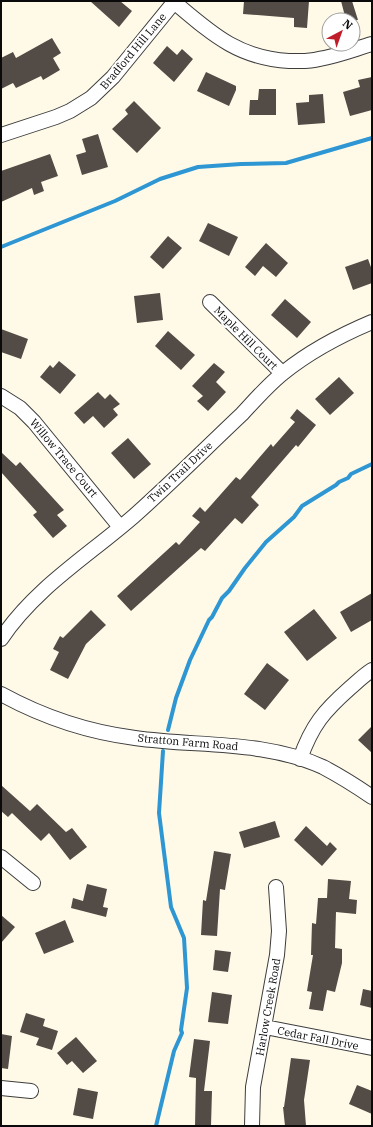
<svg xmlns="http://www.w3.org/2000/svg" width="373" height="1127" font-family="'IBM Plex Serif',serif">
<style>
.lines{fill:none;stroke-linecap:round;stroke-linejoin:round}
.stream{stroke:#2e97d3;stroke-width:4}
.building{fill:#534b46}
.minor-casing{stroke:#3d3d3d;stroke-width:16}
.minor{stroke:#fff;stroke-width:14}
.labels{text-anchor:middle;dominant-baseline:central;stroke-width:4;stroke-linejoin:round;paint-order:stroke}
.street-label{font-size:11px;fill:#0a0a0a;stroke:#fff}
</style>
<rect width="100%" height="100%" fill="#fffae8"/>
<g class="lines">
<path class="stream" d="M 1,247 L 115,201 L 160,179 L 198,167 L 241,164 L 286,163 L 372,138
M 168,730 L 176,698 L 190,660 L 209,620 L 212,617 L 222,598 L 229,591 L 245,568 L 266,542 L 294,517 L 302,506 L 336,485 L 339,482 L 348,478 L 351,474 L 372,464
M 156,1126 L 174,1051 L 182,1033 L 181,1030 L 187,988 L 184,938 L 171,907 L 159,813 L 163,751"/>
</g>
<path class="building" d="M 90,1 L 120,1 L 132,11 L 119,27 Z
M 244,1 L 309,1 L 307,28 L 294,27 L 294,18 L 243,14 Z
M 341,1 L 352,1 L 358,20 L 346,20 Z
M 52,38 L 61,53 L 53,58 L 60,70 L 43,80 L 41,76 L 16,88 L 13,83 L 1,89 L 1,58 L 13,52 L 16,58 Z
M 167,46 L 177,55 L 182,49 L 193,59 L 174,82 L 153,63 Z
M 206,72 L 236,86 L 236,90 L 229,106 L 197,91 Z
M 372,77 L 372,110 L 350,116 L 343,92 L 360,87 L 358,80 Z
M 259,89 L 276,89 L 276,115 L 249,115 L 250,100 L 258,100 Z
M 323,94 L 325,123 L 298,125 L 296,103 L 309,102 L 309,95 Z
M 134,101 L 161,128 L 137,153 L 112,129 L 128,114 L 125,110 Z
M 98,134 L 108,167 L 82,175 L 76,155 L 86,152 L 82,139 Z
M 50,154 L 58,176 L 41,182 L 44,191 L 34,195 L 32,188 L 1,202 L 1,171 Z
M 208,223 L 238,237 L 229,256 L 199,241 Z
M 168,236 L 182,248 L 163,269 L 150,257 Z
M 266,243 L 288,263 L 276,277 L 263,266 L 255,276 L 245,267 Z
M 368,259 L 372,270 L 372,283 L 353,290 L 345,267 Z
M 160,293 L 163,320 L 137,323 L 134,296 Z
M 285,299 L 311,322 L 297,338 L 271,315 Z
M 1,329 L 28,339 L 21,359 L 1,352 Z
M 168,331 L 195,355 L 181,370 L 155,346 Z
M 59,361 L 76,375 L 60,394 L 40,377 L 50,365 L 53,368 Z
M 214,363 L 225,372 L 216,382 L 226,392 L 208,411 L 197,401 L 203,396 L 192,386 Z
M 339,377 L 354,393 L 330,415 L 315,399 Z
M 98,392 L 105,399 L 110,394 L 120,404 L 113,409 L 118,415 L 104,428 L 93,416 L 84,424 L 74,413 Z
M 297,409 L 316,425 L 298,447 L 296,445 L 251,497 L 259,505 L 242,524 L 235,518 L 205,551 L 201,548 L 131,611 L 117,596 L 176,542 L 179,545 L 200,522 L 192,516 L 200,507 L 205,512 L 236,477 L 240,480 L 271,444 L 273,447 L 295,422 L 290,418 Z
M 128,438 L 151,464 L 134,479 L 111,453 Z
M 1,452 L 16,466 L 20,462 L 64,510 L 57,515 L 67,526 L 53,538 L 33,515 L 37,512 L 1,472 Z
M 372,593 L 372,620 L 351,632 L 340,612 Z
M 314,609 L 337,638 L 307,661 L 284,632 Z
M 91,610 L 106,625 L 86,644 L 68,679 L 50,670 L 59,652 L 53,649 L 60,636 L 63,638 Z
M 267,663 L 289,680 L 265,710 L 244,694 Z
M 372,726 L 372,753 L 358,740 Z
M 1,785 L 30,811 L 37,804 L 66,832 L 72,828 L 87,847 L 70,860 L 49,833 L 41,841 L 12,813 L 8,817 L 1,811 Z
M 275,821 L 280,837 L 244,848 L 239,832 Z
M 306,826 L 327,846 L 330,842 L 337,849 L 322,866 L 294,840 Z
M 214,851 L 231,854 L 225,890 L 220,889 L 217,936 L 201,935 L 203,900 L 206,901 Z
M 328,879 L 351,881 L 349,899 L 357,900 L 356,914 L 336,912 L 335,948 L 342,949 L 342,963 L 335,992 L 327,990 L 323,1011 L 309,1009 L 312,992 L 307,991 L 313,955 L 311,955 L 312,923 L 316,924 L 318,898 L 327,898 Z
M 87,884 L 107,889 L 103,907 L 108,908 L 106,917 L 71,908 L 73,898 L 83,901 Z
M 1,915 L 15,927 L 1,943 Z
M 65,920 L 74,942 L 44,954 L 35,933 Z
M 215,950 L 231,952 L 228,972 L 213,970 Z
M 363,989 L 372,991 L 372,1008 L 360,1005 Z
M 212,992 L 232,995 L 228,1024 L 208,1022 Z
M 26,1013 L 45,1019 L 43,1026 L 58,1031 L 52,1050 L 36,1045 L 39,1038 L 20,1032 Z
M 1,1034 L 12,1036 L 8,1069 L 1,1068 Z
M 76,1037 L 97,1061 L 83,1073 L 72,1061 L 67,1065 L 57,1053 Z
M 194,1039 L 210,1041 L 204,1091 L 212,1091 L 211,1126 L 195,1126 L 196,1078 L 189,1077 Z
M 291,1058 L 310,1060 L 304,1100 L 306,1126 L 285,1126 L 283,1107 L 284,1107 Z
M 357,1085 L 372,1091 L 372,1114 L 349,1104 Z
M 78,1088 L 98,1092 L 93,1119 L 73,1115 Z"/>
<g class="lines">
<defs>
<path id="minor" d="M 173,1 C 211,33 237,58 289,61 C 299,61 309,62 319,59 C 337,56 355,49 372,44
M 1,135 L 56,117 L 70,111 L 91,98 L 113,77 L 175,1
M 210,302 L 282,373
M 1,396 L 20,408 L 34,422 L 120,527
M 1,639 C 35,588 88,556 134,516 C 171,483 206,448 242,414 C 255,400 268,385 283,373 C 309,352 341,335 372,322
M 1,694 C 43,717 88,732 135,738 C 198,747 264,740 323,767 C 340,776 356,786 372,797
M 300,759 C 312,725 324,711 350,688 C 357,682 364,675 372,670
M 1,857 L 33,883
M 265,1027 L 372,1048
M 1,1088 L 31,1091
M 252,1126 L 253,1087 L 277,955 L 279,931 L 276,887"/>
</defs>
<use href="#minor" class="minor-casing"/>
<use href="#minor" class="minor"/>
</g>
<g class="labels">
<g class="street-label">
<text transform="translate(133 51) rotate(-50)">Bradford Hill Lane</text>
<text transform="translate(246 338) rotate(45)">Maple Hill Court</text>
<text transform="translate(64 458) rotate(50)">Willow Trace Court</text>
<text transform="translate(180 472) rotate(-43)">Twin Trail Drive</text>
<text transform="translate(188 742) rotate(5)">Stratton Farm Road</text>
<text transform="translate(268 1007) rotate(-80)">Harlow Creek Road</text>
<text transform="translate(318 1038) rotate(11)">Cedar Fall Drive</text>
</g>
</g>
<rect width="373" height="1127" fill="none" stroke="#0a0a0a" stroke-width="4"/>
<g transform="translate(341 32) rotate(41)"><circle r="19" fill="#ffffff" stroke="#9d9d9d"/>
<path d="M0-3L7 15L0 10L-7 15Z" fill="#bf1d2a"/>
<text y="-6" font-size="11" font-weight="bold" text-anchor="middle" fill="#0a0a0a">N</text>
</g>
</svg>
